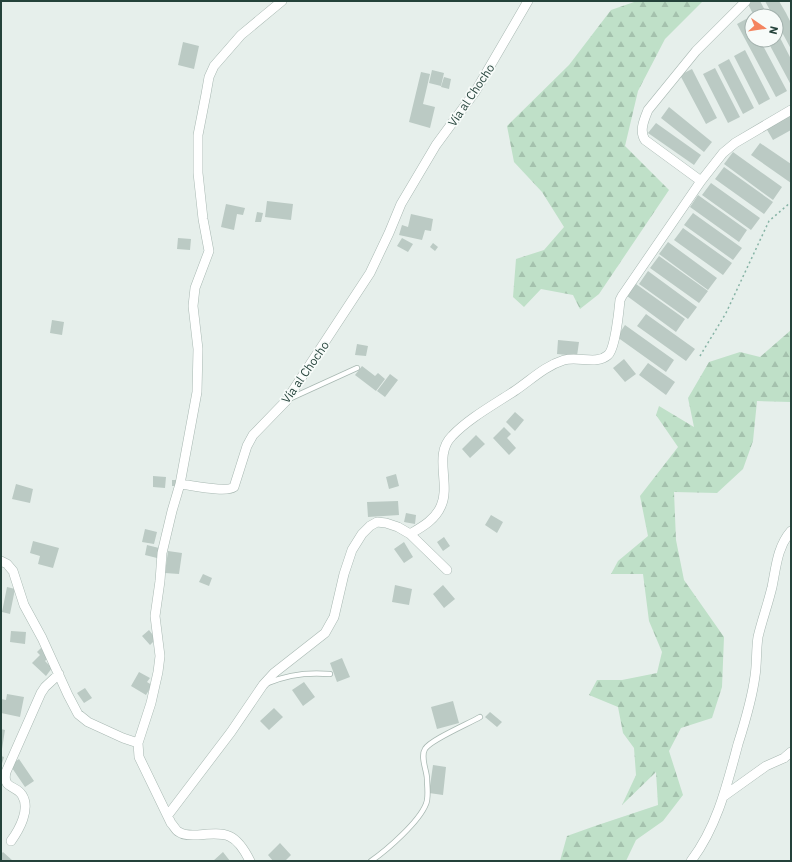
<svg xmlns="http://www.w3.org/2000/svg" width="792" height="862" font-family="'IBM Plex Sans',sans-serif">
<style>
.forest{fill:url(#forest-firs)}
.building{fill:#bbcac4}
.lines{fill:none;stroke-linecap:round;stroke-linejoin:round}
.service-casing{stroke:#a8b8b2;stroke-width:6}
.minor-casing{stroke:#a8b8b2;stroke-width:10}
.path{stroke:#86b3a5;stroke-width:1.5;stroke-dasharray:2 3;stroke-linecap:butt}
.service{stroke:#fff;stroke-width:4.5}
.minor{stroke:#fff;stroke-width:9}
.labels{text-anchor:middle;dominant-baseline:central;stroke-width:3.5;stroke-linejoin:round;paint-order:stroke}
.street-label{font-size:12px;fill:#24423a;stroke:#f7fbf9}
</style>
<defs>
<pattern id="forest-firs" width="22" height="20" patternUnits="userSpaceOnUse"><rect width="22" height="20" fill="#bfe0c8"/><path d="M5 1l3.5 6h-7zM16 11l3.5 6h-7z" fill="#a4c1ad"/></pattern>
</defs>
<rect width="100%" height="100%" fill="#e6efeb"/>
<path class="forest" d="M 637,1 L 703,1 L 665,39 L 638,91 L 625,146 L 669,190 L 599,294 L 580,309 L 573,295 L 541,289 L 524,307 L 513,297 L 516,259 L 544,250 L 564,227 L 542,192 L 514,162 L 507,126 L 569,65 L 611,10 Z
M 791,330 L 791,402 L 757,401 L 753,441 L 743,469 L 717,493 L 674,492 L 676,540 L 684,580 L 724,637 L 722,687 L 712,718 L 681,728 L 669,751 L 683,795 L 663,821 L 636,840 L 626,861 L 560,861 L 567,836 L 595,826 L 658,805 L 656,772 L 622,805 L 636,775 L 634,748 L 623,733 L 618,707 L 589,695 L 597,680 L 622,680 L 657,673 L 662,652 L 649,621 L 643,574 L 611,574 L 618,561 L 648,536 L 640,496 L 678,447 L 656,415 L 659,406 L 694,427 L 688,398 L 709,362 L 740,352 L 760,357 Z"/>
<path class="building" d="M 753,1 L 760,1 L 768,16 L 754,16 L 748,4 Z
M 765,1 L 779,1 L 786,13 L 791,23 L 791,49 L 776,21 L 776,16 L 773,16 Z
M 748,18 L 752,25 L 752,40 L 760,40 L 787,91 L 776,97 L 737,24 Z
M 776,30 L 791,59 L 791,85 L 767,40 L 776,40 Z
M 183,42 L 199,46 L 194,69 L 178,65 Z
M 745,50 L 770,99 L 759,105 L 734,56 Z
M 729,59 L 754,108 L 743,114 L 718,65 Z
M 715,68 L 740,117 L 728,123 L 703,74 Z
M 692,69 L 717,118 L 706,124 L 680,75 Z
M 432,70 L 444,73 L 441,86 L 429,83 Z
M 421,72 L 430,74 L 423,104 L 435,107 L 430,128 L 409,122 Z
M 444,77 L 451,79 L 449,89 L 441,87 Z
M 669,107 L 712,142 L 704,152 L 661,118 Z
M 791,114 L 791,130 L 773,140 L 766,128 Z
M 656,123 L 701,155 L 694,165 L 648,133 Z
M 760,143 L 791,164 L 791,183 L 751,155 Z
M 733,152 L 782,187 L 773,200 L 724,164 Z
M 724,167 L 773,202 L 764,214 L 715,179 Z
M 711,183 L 760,218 L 751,230 L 702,195 Z
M 698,195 L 747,230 L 739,242 L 690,207 Z
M 267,201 L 293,204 L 291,220 L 265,217 Z
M 226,204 L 245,208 L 243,215 L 237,214 L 234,230 L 221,227 Z
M 257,212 L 263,213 L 261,222 L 255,222 Z
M 693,213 L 742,248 L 733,260 L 684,225 Z
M 411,214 L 433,219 L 431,231 L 425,230 L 422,240 L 399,235 L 402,225 L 408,227 Z
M 683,228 L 732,263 L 723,275 L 674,240 Z
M 178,238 L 191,239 L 190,250 L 177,249 Z
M 402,238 L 413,244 L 408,252 L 397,246 Z
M 668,242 L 717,278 L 708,290 L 659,254 Z
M 433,243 L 438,247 L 435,251 L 430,247 Z
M 659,256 L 708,291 L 699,303 L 650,268 Z
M 648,271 L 697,307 L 688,319 L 639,284 Z
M 636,284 L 685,319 L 676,332 L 627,296 Z
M 646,314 L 695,349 L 686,361 L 637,326 Z
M 52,320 L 64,322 L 62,335 L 50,333 Z
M 625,325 L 674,360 L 666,372 L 617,337 Z
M 558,340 L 579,342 L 577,356 L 557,354 Z
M 357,344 L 368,346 L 366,356 L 355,355 Z
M 624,359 L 636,374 L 625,382 L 613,368 Z
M 648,363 L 675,382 L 666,395 L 639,375 Z
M 362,366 L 375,376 L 378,373 L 385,379 L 376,391 L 355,375 Z
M 390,374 L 398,380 L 385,397 L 377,391 Z
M 515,412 L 524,420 L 515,431 L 506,422 Z
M 504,427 L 511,434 L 507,438 L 516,448 L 509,455 L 493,438 Z
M 476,435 L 485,444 L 470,458 L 462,449 Z
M 396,474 L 399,486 L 389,489 L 386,477 Z
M 153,476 L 166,477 L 165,488 L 153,487 Z
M 172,480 L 178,480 L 177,486 L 172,486 Z
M 16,484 L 33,489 L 30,503 L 12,499 Z
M 398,501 L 399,515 L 368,517 L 367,502 Z
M 406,513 L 416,515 L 415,524 L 404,522 Z
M 491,515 L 503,522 L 497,533 L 485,525 Z
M 145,529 L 157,532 L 154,544 L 142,542 Z
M 444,537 L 450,546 L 443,551 L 437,542 Z
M 33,541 L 59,548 L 53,568 L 38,564 L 40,556 L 30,553 Z
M 404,542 L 413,557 L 404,563 L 394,549 Z
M 147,545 L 159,548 L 157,558 L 145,555 Z
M 168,551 L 182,553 L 179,574 L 165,573 Z
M 203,574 L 212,578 L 209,586 L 199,582 Z
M 395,585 L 412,589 L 409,605 L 392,602 Z
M 443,585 L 455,599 L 444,608 L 433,594 Z
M 7,587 L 15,589 L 10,614 L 2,612 Z
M 149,630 L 156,639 L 150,645 L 142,636 Z
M 11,631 L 26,632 L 25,644 L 10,642 Z
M 41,648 L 50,656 L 45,661 L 52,668 L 46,676 L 32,663 L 40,655 L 37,652 Z
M 342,658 L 350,677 L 337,682 L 330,663 Z
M 139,672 L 150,678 L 147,682 L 152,685 L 146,695 L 131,686 Z
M 304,682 L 315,697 L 303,706 L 292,690 Z
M 85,688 L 92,698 L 84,703 L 77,693 Z
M 7,694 L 24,697 L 20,717 L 1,713 L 1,699 L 6,700 Z
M 453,701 L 459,723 L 437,729 L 431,707 Z
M 274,708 L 283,717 L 269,730 L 260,721 Z
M 490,712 L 502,722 L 497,727 L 485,717 Z
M 1,729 L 5,730 L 2,749 L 1,749 Z
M 1,756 L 4,757 L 1,767 Z
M 19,759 L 34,781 L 25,787 L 10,765 Z
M 433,765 L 446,767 L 443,795 L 429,793 Z
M 280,843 L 291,855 L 285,861 L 273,861 L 268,855 Z
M 3,852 L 13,861 L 1,861 L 1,854 Z
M 223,852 L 230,861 L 213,861 Z"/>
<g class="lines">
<defs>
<path id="service" d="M 289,399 L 357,368
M 268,683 C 289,674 308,672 330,674
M 371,861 C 387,850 419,822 426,804 C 429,797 427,786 427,779 C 427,771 420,757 425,749 C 430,740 470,723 480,717"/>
<path id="minor" d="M 701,181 L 645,140 C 639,131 644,120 648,110 L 696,51 L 746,1
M 180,484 C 191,485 226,493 234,487 L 247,446 L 253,435 L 286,401 L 370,273 L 389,233 L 401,204 L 436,145 L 475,92 L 528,1
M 410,534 L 447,570
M 1,561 L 7,564 L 13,571 L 24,605 L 42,638 L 68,695 L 78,714 L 88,722 L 123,738 L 138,743 L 139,757 L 171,823 C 174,826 176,831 179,832 C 185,836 191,835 198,835 C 227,832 236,833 250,861
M 138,743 L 151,703 L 158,672 L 160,656 L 155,616 L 160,581 L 162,553 L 172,511 L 180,484 L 197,392 L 198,349 L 193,306 L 195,288 L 209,251 L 203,219 L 198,173 L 198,135 L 206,94 L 209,77 L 214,66 L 241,35 L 282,1
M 724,796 L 766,766 L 784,758 L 791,752
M 168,815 L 231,732 L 263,685 L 274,673 L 325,633 L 334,617 L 344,574 L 352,550 L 362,534 L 370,526 L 377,522 L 386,523 L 398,527 L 410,534 C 422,527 435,520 441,506 C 451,484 433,455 452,436 C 469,418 495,404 516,390 C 532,379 545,366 564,360 C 578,356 597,365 608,355 C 615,349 619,311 620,300 L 622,296 L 701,181 L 723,153 L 735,143 L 791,110
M 11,841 C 19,830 31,809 22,795 C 16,785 2,789 6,772 L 41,693 L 45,687 L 59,674
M 691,861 C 717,827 727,785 738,744 C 745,722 752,699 755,676 C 757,664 756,650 758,637 C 762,620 768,604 772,587 C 776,568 777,547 791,531"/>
</defs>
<use href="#service" class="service-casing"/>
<use href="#minor" class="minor-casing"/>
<path class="path" d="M 700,356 L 726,313 L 769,221 L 791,202"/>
<use href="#service" class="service"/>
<use href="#minor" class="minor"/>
</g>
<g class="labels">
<g class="street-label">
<text transform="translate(471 95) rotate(-56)">Vía al Chocho</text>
<text transform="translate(305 372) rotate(-55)">Vía al Chocho</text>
</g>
</g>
<rect width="792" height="862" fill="none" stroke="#24423a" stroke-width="4"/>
<g transform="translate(764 28) rotate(103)"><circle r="19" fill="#f7fbf9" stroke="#a3b1ad"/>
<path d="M0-3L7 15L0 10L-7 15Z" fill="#f4845f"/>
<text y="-6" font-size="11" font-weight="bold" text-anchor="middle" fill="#24423a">N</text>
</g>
</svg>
